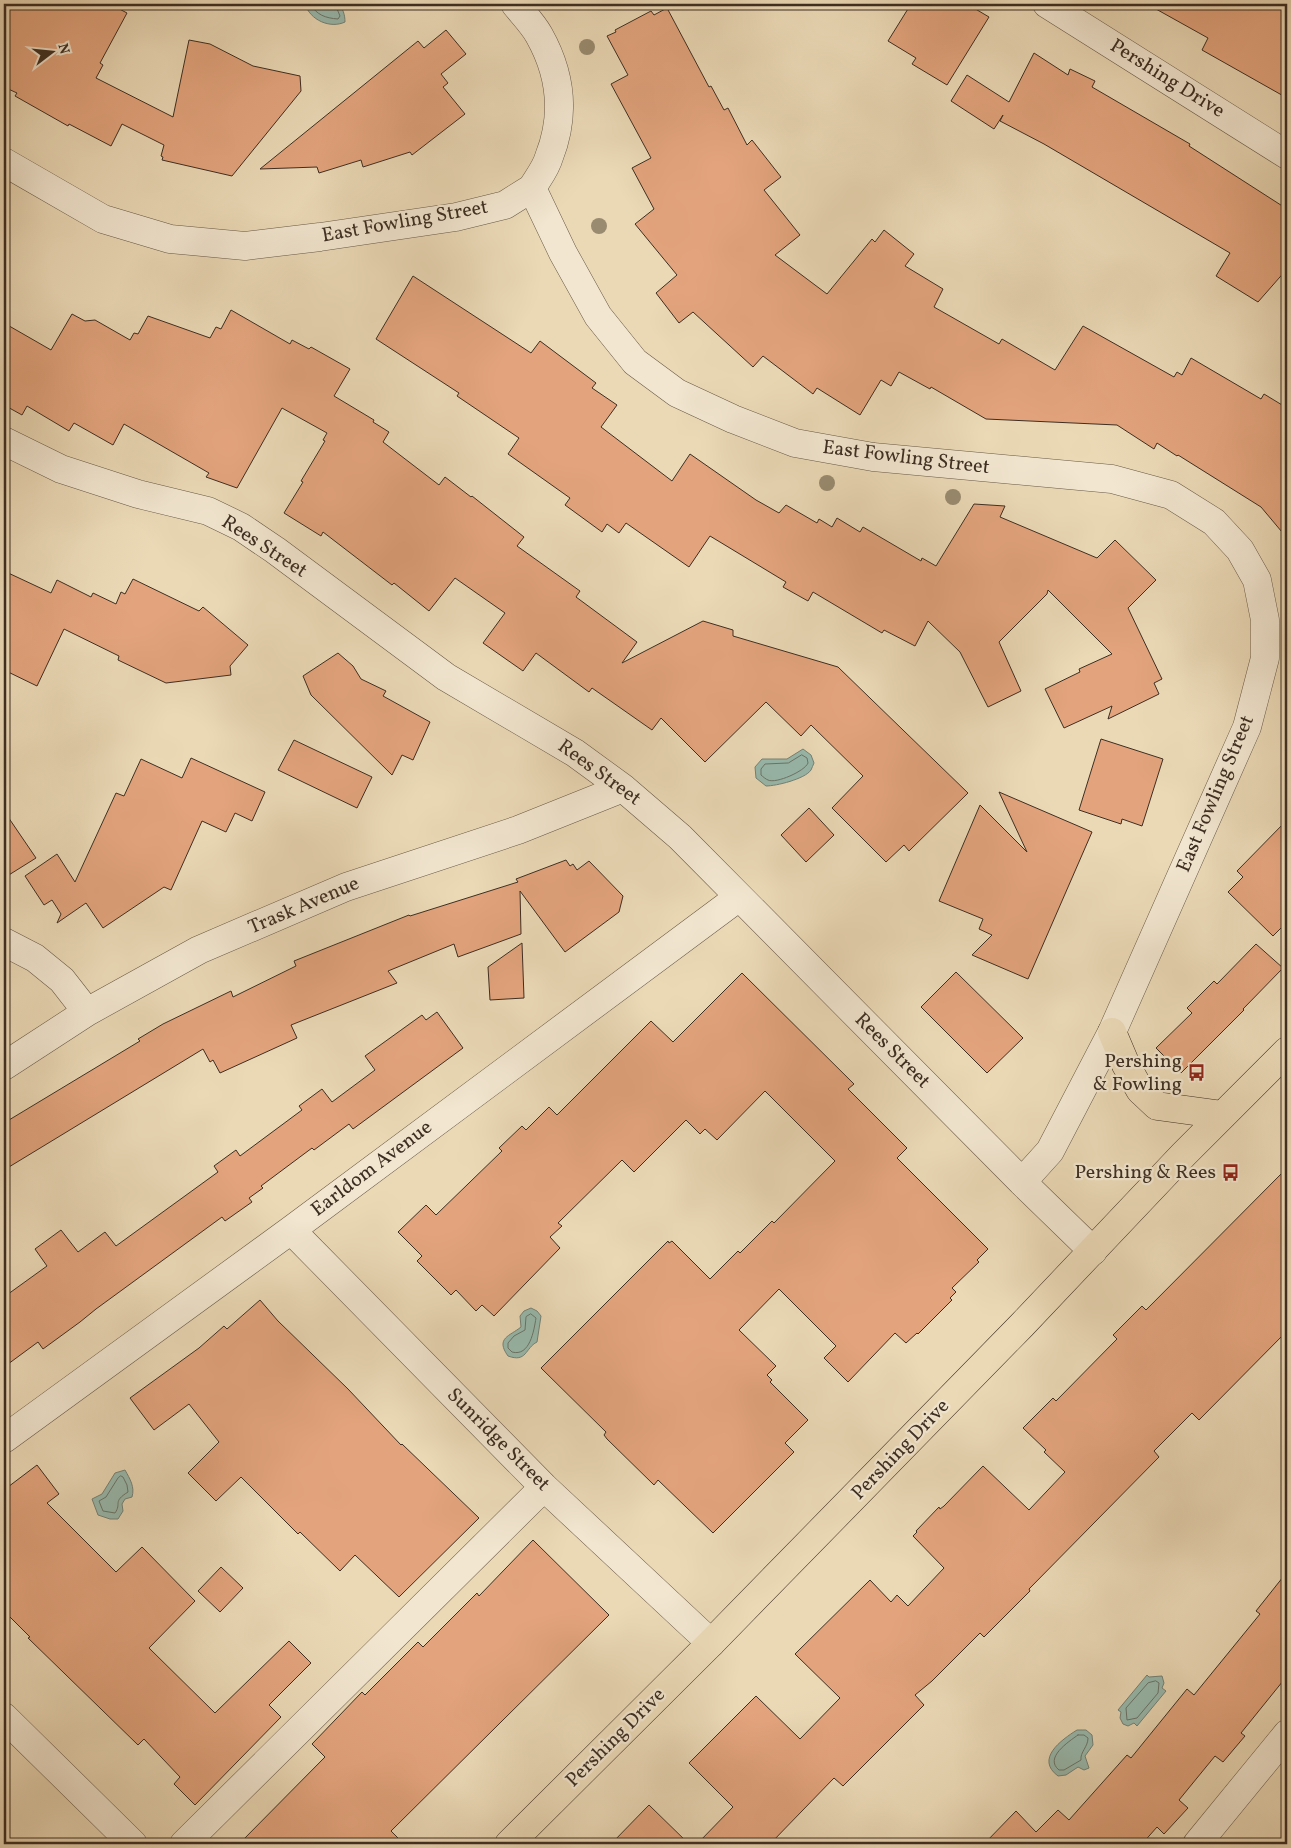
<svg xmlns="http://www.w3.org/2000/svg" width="1291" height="1848" font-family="Vollkorn,serif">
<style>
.water{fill:#98baae;stroke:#748276}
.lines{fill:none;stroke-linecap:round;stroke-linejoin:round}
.shore{stroke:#6a7468;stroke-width:1}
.building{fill:#e3a47d;stroke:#3d2e22}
.minor-casing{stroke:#685947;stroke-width:29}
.major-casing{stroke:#3d2e22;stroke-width:29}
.minor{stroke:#f2e6d0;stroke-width:28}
.major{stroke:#ebd9b6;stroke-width:28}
.tree{fill:#998b70}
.labels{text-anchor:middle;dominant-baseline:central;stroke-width:4.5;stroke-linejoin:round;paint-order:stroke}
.street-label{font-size:20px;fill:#3d2e22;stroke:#f2e6d0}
.poi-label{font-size:20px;fill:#3d2e22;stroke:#f2e6d0;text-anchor:end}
</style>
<rect width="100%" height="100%" fill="#ebd9b6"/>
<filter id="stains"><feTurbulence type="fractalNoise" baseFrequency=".004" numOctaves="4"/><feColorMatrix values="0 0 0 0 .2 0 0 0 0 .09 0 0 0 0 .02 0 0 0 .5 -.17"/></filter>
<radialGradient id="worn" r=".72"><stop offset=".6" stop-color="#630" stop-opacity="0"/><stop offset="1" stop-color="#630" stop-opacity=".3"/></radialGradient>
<path class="water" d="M 305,4 L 338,4 C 343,8 345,15 345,22 C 330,29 310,20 305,4 Z
M 803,749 L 811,755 L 814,763 C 813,765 812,768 811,770 C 805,779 776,786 766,786 L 756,778 L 755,767 L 762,759 L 787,759 Z
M 531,1308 L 537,1311 L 541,1316 L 537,1342 C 525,1348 527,1363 508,1356 C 495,1338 510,1336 521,1327 L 520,1316 L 524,1311 Z
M 125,1470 C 130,1479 135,1487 132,1497 L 125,1499 L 122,1504 L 123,1511 L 118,1519 L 110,1519 L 98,1515 L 92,1499 L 102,1494 L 115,1473 Z
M 1147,1675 L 1149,1677 L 1162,1676 L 1164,1683 L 1162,1688 L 1166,1691 L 1137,1726 L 1134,1723 L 1128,1726 L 1123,1724 L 1120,1718 L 1121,1712 L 1118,1710 Z
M 1077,1730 L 1086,1730 L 1092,1735 L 1093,1745 L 1085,1756 L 1089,1768 L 1084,1770 L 1078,1767 L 1066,1775 L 1058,1776 C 1035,1759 1061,1740 1077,1730 Z"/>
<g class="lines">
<path class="shore" d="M 310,4 C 317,15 325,18 338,19 L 340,16 L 335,4
M 802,755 L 807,758 L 808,763 C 805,771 776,784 768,780 C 767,780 762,776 761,775 L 761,769 L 765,764 L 788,763 Z
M 531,1314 L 536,1318 C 534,1330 530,1357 512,1352 L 508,1348 L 508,1343 L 514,1336 L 525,1330 L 526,1317 Z
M 121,1476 L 123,1477 L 127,1485 L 128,1492 C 112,1502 122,1503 115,1513 L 103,1511 L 99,1501 L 106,1497 L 118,1478 Z
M 1156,1681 L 1159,1683 L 1158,1693 L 1137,1718 L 1127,1720 L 1126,1708 L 1148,1683 Z
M 1078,1735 L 1084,1735 L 1088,1738 C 1088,1747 1080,1752 1081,1760 L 1064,1770 L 1059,1770 C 1044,1758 1068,1742 1078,1735 Z"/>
</g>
<path class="building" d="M 4,4 L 110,4 L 127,13 L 100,63 L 103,65 L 96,78 L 173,117 L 189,40 L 210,44 L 253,66 L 300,76 L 301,91 L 232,176 L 162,160 L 163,157 L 161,156 L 164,145 L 122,124 L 111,146 L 69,124 L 68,126 L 15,96 L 17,93 L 4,87 Z
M 911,4 L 967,4 L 989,17 L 947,85 L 912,64 L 916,58 L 888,41 Z
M 1147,4 L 1287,4 L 1287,98 L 1202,50 L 1208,38 Z
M 667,8 L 709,87 L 711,86 L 724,110 L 728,108 L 747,145 L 752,140 L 781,177 L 764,190 L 800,235 L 775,255 L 827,294 L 872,239 L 875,242 L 884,230 L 914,254 L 905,266 L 943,289 L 934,307 L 999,344 L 1002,339 L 1055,370 L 1083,326 L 1174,377 L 1177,372 L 1182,375 L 1191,358 L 1261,399 L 1264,394 L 1287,408 L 1287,538 L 1261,507 L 1178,455 L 1177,456 L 1157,443 L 1154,449 L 1117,425 L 986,419 L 931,387 L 930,389 L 899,372 L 891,386 L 881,380 L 860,415 L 817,388 L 813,394 L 763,356 L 753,367 L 693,312 L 679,323 L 656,293 L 677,275 L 635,224 L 654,209 L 632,168 L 651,158 L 611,84 L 628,75 L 607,36 L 616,32 L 615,30 L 651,11 L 654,15 Z
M 446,30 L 466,54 L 441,74 L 448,83 L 443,87 L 465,114 L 412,155 L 410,152 L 363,167 L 361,160 L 319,173 L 317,167 L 260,169 L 418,41 L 424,48 Z
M 1034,53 L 1068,75 L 1070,69 L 1095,81 L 1092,87 L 1190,144 L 1189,146 L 1287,209 L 1287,269 L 1258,302 L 1216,276 L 1230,253 L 1044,144 L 1000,121 L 1003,115 L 994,129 L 951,101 L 967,75 L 1009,102 Z
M 413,276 L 531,353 L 540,341 L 596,383 L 592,388 L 617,405 L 601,427 L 672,481 L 690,454 L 756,500 L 779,513 L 786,505 L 817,523 L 819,519 L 832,527 L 837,518 L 860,532 L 863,527 L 921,561 L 922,558 L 936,566 L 974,504 L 1005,506 L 1000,517 L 1097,558 L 1115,540 L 1156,580 L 1128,608 L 1162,679 L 1154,683 L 1159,694 L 1108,719 L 1112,706 L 1064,728 L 1045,689 L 1080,672 L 1079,669 L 1112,654 L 1048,590 L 1047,594 L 999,642 L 1021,691 L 988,707 L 960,652 L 928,621 L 915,646 L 884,630 L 882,633 L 813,592 L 808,601 L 783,587 L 786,582 L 710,536 L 689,567 L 626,523 L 619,533 L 607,524 L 602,532 L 565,505 L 570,498 L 508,454 L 519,438 L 457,396 L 459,393 L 376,339 Z
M 231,310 L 290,344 L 292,340 L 309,349 L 311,347 L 350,369 L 334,396 L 374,420 L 373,422 L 389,432 L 383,442 L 439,485 L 445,477 L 471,497 L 472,496 L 524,537 L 517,546 L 580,591 L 576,597 L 637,642 L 622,663 L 703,621 L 733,630 L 733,636 L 838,667 L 968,793 L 909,851 L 904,845 L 886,862 L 832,808 L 863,776 L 811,725 L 801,736 L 766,702 L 705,762 L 661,718 L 652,730 L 592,688 L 589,692 L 536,653 L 523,671 L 483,643 L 505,613 L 455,578 L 429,611 L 394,583 L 392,585 L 323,532 L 321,536 L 284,513 L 303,482 L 301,481 L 325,441 L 323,440 L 327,433 L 282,408 L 237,488 L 206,477 L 209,473 L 124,424 L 113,445 L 74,423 L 69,431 L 27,406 L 22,415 L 4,405 L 4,323 L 51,350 L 72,314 L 85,321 L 95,320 L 130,340 L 134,333 L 138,334 L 148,316 L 210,338 L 216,327 L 221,329 Z
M 4,571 L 51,593 L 57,580 L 91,597 L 93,593 L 116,604 L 121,592 L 125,594 L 133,579 L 199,611 L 203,607 L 248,645 L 230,666 L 231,675 L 166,683 L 118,660 L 119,656 L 64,629 L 37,686 L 4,670 Z
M 338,653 L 353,666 L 361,679 L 386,691 L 383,696 L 430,722 L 413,760 L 402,755 L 392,775 L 311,695 L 303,676 Z
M 1101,739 L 1163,759 L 1142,826 L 1122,819 L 1121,824 L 1079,810 Z
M 294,740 L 372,777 L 357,808 L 278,770 Z
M 191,758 L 265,792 L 252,821 L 235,813 L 226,832 L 202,821 L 171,890 L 164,887 L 103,928 L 86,903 L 57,923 L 61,914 L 52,900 L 44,905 L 25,876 L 57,854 L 75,882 L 116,793 L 124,796 L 141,759 L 182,778 Z
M 999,792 L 1092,832 L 1028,979 L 972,955 L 992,935 L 979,929 L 983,919 L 939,901 L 980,805 L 1027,852 Z
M 809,808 L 834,835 L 806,862 L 781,835 Z
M 4,811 L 36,858 L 4,878 Z
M 1287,820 L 1287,922 L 1273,936 L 1228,892 L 1243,877 L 1237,871 Z
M 566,860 L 570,866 L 573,864 L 577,870 L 589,861 L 623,896 L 619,912 L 565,952 L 520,891 L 521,934 L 458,957 L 454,944 L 388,971 L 397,983 L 291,1025 L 297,1038 L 220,1073 L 213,1060 L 210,1062 L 203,1049 L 4,1170 L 4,1123 L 140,1041 L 138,1039 L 163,1024 L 231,991 L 233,997 L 296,966 L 294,961 L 409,915 L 410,916 L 518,882 L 516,879 Z
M 522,943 L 524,998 L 490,1000 L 488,967 Z
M 1256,944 L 1283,968 L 1243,1009 L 1244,1010 L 1181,1073 L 1156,1048 L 1192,1013 L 1187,1008 L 1214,981 L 1217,984 Z
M 956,972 L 1023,1038 L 987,1073 L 921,1007 Z
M 742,973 L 854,1084 L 848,1089 L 907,1148 L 897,1158 L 988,1249 L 977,1260 L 979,1262 L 952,1288 L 956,1292 L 950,1298 L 952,1300 L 918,1334 L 917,1333 L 906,1343 L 895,1333 L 848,1382 L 824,1358 L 836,1346 L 779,1289 L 739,1330 L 776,1366 L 767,1375 L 772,1380 L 770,1382 L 808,1420 L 785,1443 L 794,1452 L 713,1533 L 658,1480 L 654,1485 L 607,1439 L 604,1435 L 606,1432 L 541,1368 L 668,1241 L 669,1243 L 672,1241 L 710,1279 L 738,1251 L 740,1253 L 772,1221 L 774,1223 L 835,1161 L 765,1091 L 717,1140 L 705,1129 L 700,1134 L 686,1120 L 634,1172 L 622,1160 L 558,1223 L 562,1226 L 550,1237 L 560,1248 L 494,1316 L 482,1305 L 476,1311 L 456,1290 L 451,1295 L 417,1261 L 422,1256 L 398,1232 L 426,1205 L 436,1215 L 502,1151 L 499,1148 L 522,1126 L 526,1130 L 549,1107 L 557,1115 L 651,1021 L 673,1042 Z
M 437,1012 L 463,1048 L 353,1129 L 349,1124 L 314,1150 L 312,1148 L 261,1186 L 263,1188 L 249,1198 L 252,1202 L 225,1221 L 222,1217 L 96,1309 L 80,1322 L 43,1349 L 38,1342 L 4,1367 L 4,1297 L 47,1266 L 35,1249 L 61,1230 L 78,1252 L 105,1232 L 116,1246 L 218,1172 L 214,1166 L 236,1150 L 240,1156 L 302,1110 L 299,1106 L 322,1089 L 332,1102 L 375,1070 L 365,1056 L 422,1015 L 426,1020 Z
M 1287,1168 L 1287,1331 L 1199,1420 L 1192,1413 L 1154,1451 L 1159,1457 L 1029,1589 L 1030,1591 L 984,1637 L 980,1633 L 932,1681 L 915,1695 L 924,1705 L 843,1786 L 834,1778 L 770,1844 L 697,1844 L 733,1807 L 689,1763 L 756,1696 L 800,1739 L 840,1698 L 795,1654 L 870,1580 L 891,1602 L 897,1595 L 908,1606 L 944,1568 L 913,1536 L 917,1532 L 916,1531 L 939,1507 L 940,1509 L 944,1506 L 983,1466 L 1029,1510 L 1065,1472 L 1044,1452 L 1046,1450 L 1023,1428 L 1053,1398 L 1056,1401 L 1117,1339 L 1113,1335 L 1142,1306 L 1146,1310 Z
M 260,1300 L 278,1321 L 348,1389 L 401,1445 L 402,1444 L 479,1518 L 399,1597 L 355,1555 L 340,1571 L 300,1532 L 298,1534 L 241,1477 L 216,1501 L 188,1473 L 219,1442 L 189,1404 L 154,1430 L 130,1398 L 199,1348 L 224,1326 L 227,1329 Z
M 37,1465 L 59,1494 L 47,1503 L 116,1572 L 142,1547 L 195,1601 L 149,1648 L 215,1713 L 289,1641 L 311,1663 L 269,1705 L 281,1717 L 195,1805 L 174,1784 L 180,1777 L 144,1739 L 138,1745 L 28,1638 L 30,1637 L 4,1611 L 4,1490 Z
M 533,1540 L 609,1615 L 391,1831 L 404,1844 L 239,1844 L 325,1757 L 312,1744 L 362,1692 L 365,1695 L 418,1642 L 423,1647 L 477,1593 L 479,1596 Z
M 221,1567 L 243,1588 L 220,1612 L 198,1591 Z
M 1287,1572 L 1287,1676 L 1241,1733 L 1245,1736 L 1223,1762 L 1215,1756 L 1179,1800 L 1188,1808 L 1164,1834 L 1157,1827 L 1142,1844 L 984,1844 L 1016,1811 L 1036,1832 L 1058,1810 L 1069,1820 L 1127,1755 L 1131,1758 L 1187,1689 L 1194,1695 L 1260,1614 L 1256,1611 Z
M 649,1805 L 689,1844 L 611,1844 Z"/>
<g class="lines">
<defs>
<path id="minor" d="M 515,4 C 523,14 533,24 539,35 C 561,74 566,114 549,157 C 546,168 538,178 532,188
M 1047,4 L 1287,155
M 4,162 L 103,219 L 170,239 L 245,246 L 320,237 L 456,217 L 505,205 L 532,188 L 563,253 L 598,316 L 635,362 L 677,393 L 733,419 L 795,443 L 873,457 L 1112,479 L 1171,495 L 1214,522 L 1240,550 L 1257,580 L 1265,620 L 1265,658 L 1247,727 L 1112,1032 L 1050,1151 L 1022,1182
M 4,441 L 61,469 L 138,494 L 208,511 L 241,527 L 275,550 L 446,677 L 575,753 L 623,788 L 680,837 L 1022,1182 L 1093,1251
M 4,942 L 35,958 L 62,980 L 87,1012
M 4,1066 L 87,1012 L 199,950 L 346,887 L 518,830 L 623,788
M 291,1230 L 544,1487 L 711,1643
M 4,1439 L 291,1230 L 739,897
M 4,1717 L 133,1844
M 184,1844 L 544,1487
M 1197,1844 L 1287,1734"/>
<path id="major" d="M 1112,1032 L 1126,1065 L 1140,1090 L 1157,1106 L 1223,1115
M 509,1844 L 711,1643 L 1022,1325 L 1184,1154 L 1287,1051"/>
</defs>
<use href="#minor" class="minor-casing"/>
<use href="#major" class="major-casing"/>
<use href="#minor" class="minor"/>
<use href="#major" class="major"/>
</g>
<g class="tree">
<circle cx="587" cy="47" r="8"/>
<circle cx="599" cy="226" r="8"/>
<circle cx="827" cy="483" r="8"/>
<circle cx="953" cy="497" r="8"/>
</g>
<defs>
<symbol id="bus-bare" viewBox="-9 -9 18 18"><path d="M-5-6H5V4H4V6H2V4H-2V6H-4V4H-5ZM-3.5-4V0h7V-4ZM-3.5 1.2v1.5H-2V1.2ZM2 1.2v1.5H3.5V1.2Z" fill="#8f2418" stroke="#f2e6d0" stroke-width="2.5" paint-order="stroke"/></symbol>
</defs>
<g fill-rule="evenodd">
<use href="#bus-bare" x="1184" y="1060" width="25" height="25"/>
<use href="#bus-bare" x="1218" y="1160" width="25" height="25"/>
</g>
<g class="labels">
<g class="street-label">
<text transform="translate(1167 79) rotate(32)">Pershing Drive</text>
<text transform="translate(405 222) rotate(-10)">East Fowling Street</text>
<text transform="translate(906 458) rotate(7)">East Fowling Street</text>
<text transform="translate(264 547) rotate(33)">Rees Street</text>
<text transform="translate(599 773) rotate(36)">Rees Street</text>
<text transform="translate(1216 794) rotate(-67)">East Fowling Street</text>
<text transform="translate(304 906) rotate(-23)">Trask Avenue</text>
<text transform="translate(892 1051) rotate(45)">Rees Street</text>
<text transform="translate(372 1169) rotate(-37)">Earldom Avenue</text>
<text transform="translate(498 1440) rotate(45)">Sunridge Street</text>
<text transform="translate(901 1450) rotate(-46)">Pershing Drive</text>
<text transform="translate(616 1738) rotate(-45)">Pershing Drive</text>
</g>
<g class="poi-label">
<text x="1182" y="1062">Pershing<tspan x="1182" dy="23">&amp; Fowling</tspan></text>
<text x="1216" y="1173">Pershing &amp; Rees</text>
</g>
</g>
<rect width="1291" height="1848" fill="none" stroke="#ebd9b6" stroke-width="20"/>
<rect x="5" y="5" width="1281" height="1838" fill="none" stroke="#3d2e22" stroke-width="2.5"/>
<rect x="10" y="10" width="1271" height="1828" fill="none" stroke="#3d2e22"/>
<g transform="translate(52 52) rotate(74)" stroke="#f2e6d0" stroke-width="4" paint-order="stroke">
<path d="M0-4L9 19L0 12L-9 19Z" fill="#3d2e22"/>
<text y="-8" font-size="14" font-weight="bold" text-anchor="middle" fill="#3d2e22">N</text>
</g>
<rect width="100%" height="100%" filter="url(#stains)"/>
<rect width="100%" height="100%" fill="url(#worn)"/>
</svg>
